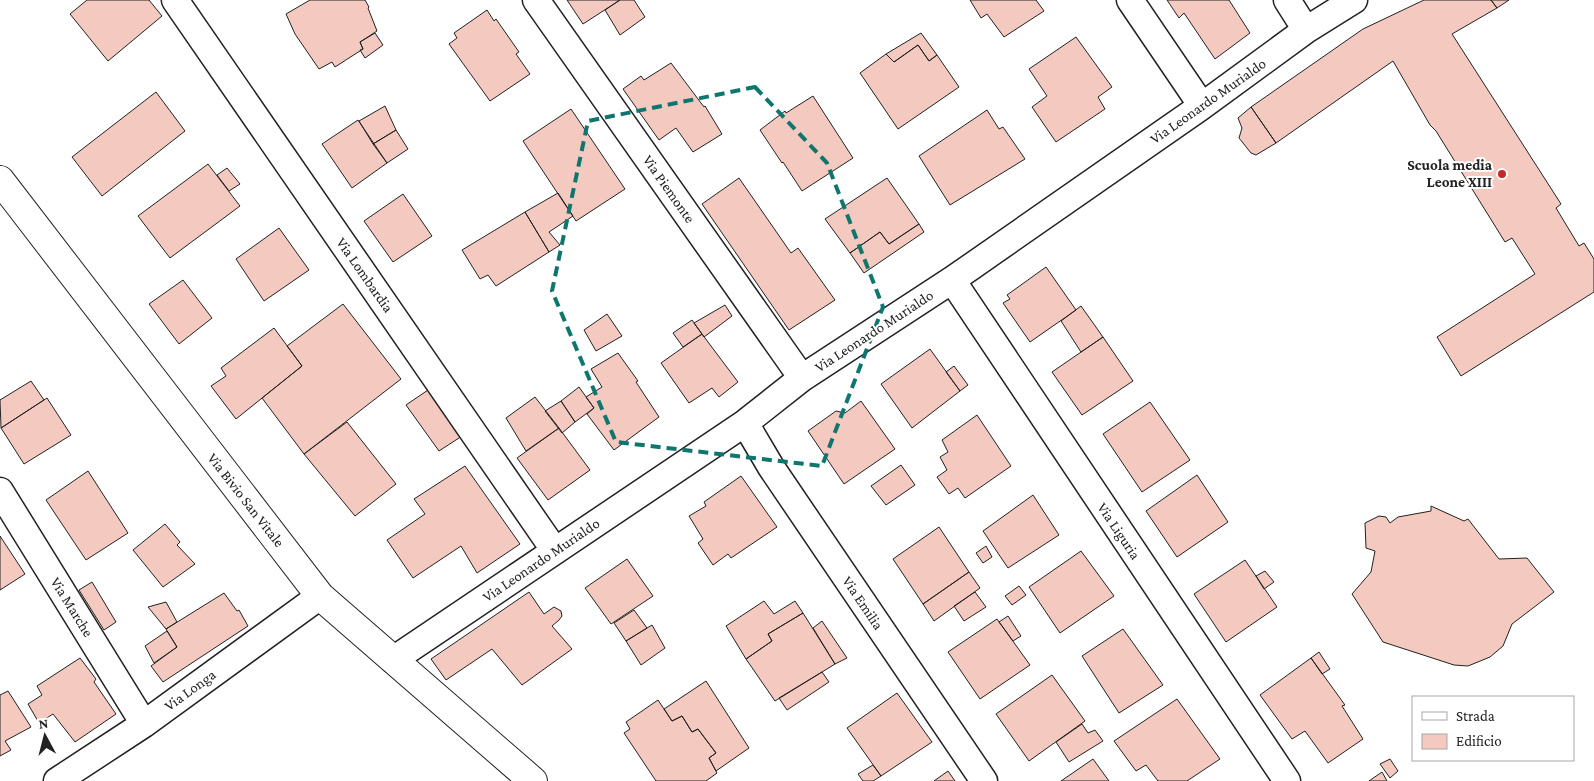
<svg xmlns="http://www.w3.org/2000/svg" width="1594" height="781" font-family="'Crimson Pro',serif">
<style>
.building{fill:#f3c9c0;stroke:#222}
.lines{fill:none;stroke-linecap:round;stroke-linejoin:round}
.street-casing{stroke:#222;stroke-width:29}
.secondary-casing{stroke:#222;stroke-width:30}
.street{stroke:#fff;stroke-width:26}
.secondary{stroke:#fff;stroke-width:28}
.marked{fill:none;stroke:#0f766e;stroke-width:4;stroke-dasharray:10 6;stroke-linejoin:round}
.poi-dot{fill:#c62828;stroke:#fff;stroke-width:2}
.labels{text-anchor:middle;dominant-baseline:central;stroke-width:4;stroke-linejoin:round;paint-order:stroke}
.street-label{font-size:15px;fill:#222;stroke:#fff}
.poi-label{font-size:15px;font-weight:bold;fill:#222;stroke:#fff;text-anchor:end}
</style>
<rect width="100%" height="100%" fill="#fff"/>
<path class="building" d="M 87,0 L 149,0 L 162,16 L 108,61 L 70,14 Z
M 310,0 L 365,0 L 369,7 L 368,8 L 377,31 L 360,42 L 363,49 L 335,67 L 332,62 L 319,69 L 295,34 L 286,14 Z
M 567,0 L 620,0 L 583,24 Z
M 620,0 L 634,0 L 645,17 L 620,35 L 605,10 Z
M 970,0 L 1036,0 L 1044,11 L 1004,37 L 987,14 L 981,18 Z
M 1167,0 L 1229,0 L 1250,33 L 1215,59 L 1184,13 L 1179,18 Z
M 1424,0 L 1491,0 L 1497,8 L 1452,34 L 1561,204 L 1556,208 L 1579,246 L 1584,243 L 1594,259 L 1594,292 L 1461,376 L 1437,337 L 1535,274 L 1512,238 L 1505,242 L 1436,131 L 1430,125 L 1393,61 L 1276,143 L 1251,107 L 1363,29 Z
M 1491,0 L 1509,0 L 1497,8 Z
M 487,10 L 494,21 L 496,19 L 519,52 L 516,54 L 530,74 L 490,101 L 449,44 L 457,38 L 454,33 Z
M 375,33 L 383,45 L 365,58 L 360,50 L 363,49 L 360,42 Z
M 921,33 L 937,55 L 929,61 L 918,45 L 894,62 L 886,54 Z
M 1076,37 L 1112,87 L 1098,97 L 1105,109 L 1056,142 L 1032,107 L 1047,96 L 1029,69 Z
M 918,45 L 929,61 L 937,55 L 959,87 L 898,129 L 860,73 L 886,54 L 894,62 Z
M 671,63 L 704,107 L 705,106 L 722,134 L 693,152 L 676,128 L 659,140 L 623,89 L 641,76 L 644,80 Z
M 156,92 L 185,131 L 102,196 L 72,157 Z
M 813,96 L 853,158 L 802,191 L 783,162 L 782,163 L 760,130 L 785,111 L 786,113 Z
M 385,106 L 396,130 L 373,144 L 359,121 Z
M 1251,107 L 1276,143 L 1256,155 L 1251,153 L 1239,138 L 1242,128 L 1238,118 Z
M 571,109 L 625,189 L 576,221 L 523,141 Z
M 987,110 L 999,129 L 1003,127 L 1025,159 L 950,205 L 919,156 Z
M 358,120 L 387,163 L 352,188 L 322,144 Z
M 396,130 L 408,149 L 387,163 L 373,144 Z
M 208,164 L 240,206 L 170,258 L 138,216 Z
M 227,168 L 240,184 L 229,191 L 217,175 Z
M 739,178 L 791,253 L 798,248 L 835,300 L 789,330 L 702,204 Z
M 887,178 L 919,224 L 889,244 L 880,232 L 850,253 L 825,219 Z
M 558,193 L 573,216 L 549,232 L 560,245 L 549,252 L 525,212 Z
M 403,194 L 432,236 L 393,262 L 364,221 Z
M 525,212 L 549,252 L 496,286 L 488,275 L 480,279 L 462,250 Z
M 919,224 L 924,232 L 864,273 L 850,253 L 880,232 L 889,244 Z
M 279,228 L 309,270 L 264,301 L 236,259 Z
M 1046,267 L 1076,310 L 1030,342 L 1003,303 L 1010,299 L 1007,295 Z
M 183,280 L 212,318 L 179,344 L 149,304 Z
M 343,304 L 401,379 L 304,454 L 262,398 L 302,366 L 287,346 Z
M 725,305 L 732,316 L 704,337 L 694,323 Z
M 1081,306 L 1103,337 L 1081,352 L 1061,321 Z
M 607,314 L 622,336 L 596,351 L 584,330 Z
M 692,320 L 702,334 L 683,347 L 673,333 Z
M 274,328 L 302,366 L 236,419 L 211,386 L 226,376 L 221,368 Z
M 702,334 L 738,382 L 719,397 L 712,388 L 689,403 L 661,363 Z
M 1103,337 L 1133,381 L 1082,415 L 1052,372 Z
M 930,349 L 960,391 L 912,428 L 881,384 Z
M 618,353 L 638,381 L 636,382 L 659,417 L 614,450 L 587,414 L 594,408 L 586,397 L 602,387 L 591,369 Z
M 954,366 L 968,385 L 960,391 L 946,372 Z
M 31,381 L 44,400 L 1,428 L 0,400 Z
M 579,387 L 594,408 L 575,422 L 561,401 Z
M 428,390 L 462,436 L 439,451 L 406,405 Z
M 535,397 L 559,428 L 526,451 L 506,418 Z
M 47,398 L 71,435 L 24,464 L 1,428 Z
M 561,401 L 575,422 L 562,433 L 545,411 Z
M 861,401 L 895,449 L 844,484 L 808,431 L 836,411 L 845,413 Z
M 1150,402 L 1190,460 L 1142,492 L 1103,434 Z
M 977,415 L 1011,466 L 965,498 L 958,488 L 949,494 L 937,477 L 947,470 L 940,457 L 948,452 L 942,440 Z
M 347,422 L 396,484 L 355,516 L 304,454 Z
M 559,428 L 590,470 L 548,500 L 517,458 Z
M 901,465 L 915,485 L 886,505 L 871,486 Z
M 465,466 L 520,544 L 477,573 L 461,546 L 413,578 L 387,540 L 425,514 L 414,499 Z
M 88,471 L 128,533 L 86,560 L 46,500 Z
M 1197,475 L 1228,522 L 1177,557 L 1146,511 Z
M 741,476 L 777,527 L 731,558 L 728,554 L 713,565 L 698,543 L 703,539 L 689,516 L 706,506 L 704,502 Z
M 1033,495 L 1059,535 L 1008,568 L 983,531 Z
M 1431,506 L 1464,521 L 1468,519 L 1499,559 L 1527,558 L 1554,592 L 1512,624 L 1503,646 L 1490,657 L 1468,666 L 1454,665 L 1383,642 L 1352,594 L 1371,572 L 1375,551 L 1366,548 L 1365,523 L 1379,516 L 1386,517 L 1390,523 L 1398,517 L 1431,511 Z
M 165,524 L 180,542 L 177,545 L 195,564 L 163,587 L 133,550 Z
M 939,527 L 969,572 L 923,604 L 893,559 Z
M 0,536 L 25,574 L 0,590 Z
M 986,546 L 992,557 L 983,563 L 976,553 Z
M 1081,551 L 1114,596 L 1060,633 L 1029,587 Z
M 627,559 L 653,596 L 611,624 L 585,588 Z
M 1245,560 L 1277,607 L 1226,642 L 1194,594 Z
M 1265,571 L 1274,582 L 1264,589 L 1256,576 Z
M 969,572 L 980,588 L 934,621 L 923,604 Z
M 92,582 L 116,622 L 104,630 L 79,590 Z
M 1019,586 L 1026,595 L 1012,605 L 1005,596 Z
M 529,592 L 544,614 L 554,607 L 561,611 L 562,616 L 559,620 L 552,626 L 572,649 L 522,685 L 492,649 L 446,680 L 431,659 Z
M 975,592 L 986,607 L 964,621 L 954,606 Z
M 224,593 L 237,611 L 239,610 L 248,626 L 163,682 L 151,666 L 177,647 L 166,629 Z
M 764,601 L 774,614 L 795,601 L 803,613 L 768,634 L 772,641 L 746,659 L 726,626 Z
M 166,602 L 177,622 L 166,629 L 148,607 Z
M 634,610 L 647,628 L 626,641 L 614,623 Z
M 803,613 L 835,664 L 775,701 L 746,659 L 772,641 L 768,634 Z
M 1008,616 L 1021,636 L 1013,641 L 999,622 Z
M 997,619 L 1030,665 L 980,699 L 948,652 Z
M 822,621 L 847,658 L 835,664 L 813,628 Z
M 652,625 L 665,648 L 641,665 L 626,641 Z
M 1123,629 L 1163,685 L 1119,713 L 1082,656 Z
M 167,631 L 177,647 L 154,663 L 145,646 Z
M 1319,652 L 1330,669 L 1322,674 L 1311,658 Z
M 80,658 L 96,679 L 94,682 L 116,714 L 75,742 L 53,714 L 39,723 L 28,704 L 42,695 L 37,686 Z
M 1311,658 L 1345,705 L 1342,706 L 1363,739 L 1328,763 L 1305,731 L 1292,739 L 1260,695 Z
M 822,672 L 829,682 L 787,710 L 779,698 Z
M 1052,675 L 1085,721 L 1029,761 L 996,714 Z
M 706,681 L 749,748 L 716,771 L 709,758 L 716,753 L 698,729 L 692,732 L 682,716 L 672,721 L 664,709 Z
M 8,691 L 31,727 L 5,741 L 11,750 L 0,756 L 0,695 Z
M 897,693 L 932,742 L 881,776 L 847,728 Z
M 1177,699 L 1220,759 L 1187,781 L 1158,781 L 1146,765 L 1136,771 L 1114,741 Z
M 658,700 L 672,721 L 682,716 L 692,732 L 698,729 L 716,753 L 709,758 L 717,773 L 706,781 L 656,781 L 624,733 L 630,729 L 626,722 Z
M 1082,724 L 1088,733 L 1095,730 L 1103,741 L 1069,762 L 1056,742 Z
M 1093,759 L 1109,781 L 1061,781 Z
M 1390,759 L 1398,771 L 1390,778 L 1380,764 Z
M 873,765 L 881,776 L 873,781 L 863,781 L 858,774 Z
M 948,771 L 955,781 L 934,781 Z
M 1382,772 L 1387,781 L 1369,781 Z"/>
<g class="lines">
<defs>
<path id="street" d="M 175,0 L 555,551
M 536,0 L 802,378
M 1130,0 L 1202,106
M 1287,0 L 1306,30
M 952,280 L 1287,781
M 745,423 L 771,467 L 984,781
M 0,491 L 144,724
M 393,660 L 745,423 L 802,378 L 952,280 L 1202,106 L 1306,30 L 1354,0
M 57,781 L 144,724 L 320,596"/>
<path id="secondary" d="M 0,180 L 320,596 L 533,781"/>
</defs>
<use href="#street" class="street-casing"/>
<use href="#secondary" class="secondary-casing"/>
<use href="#street" class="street"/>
<use href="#secondary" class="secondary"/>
</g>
<path class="marked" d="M 755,87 L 827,163 L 883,307 L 822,466 L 616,442 L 552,291 L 588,121 Z"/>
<circle class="poi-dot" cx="1502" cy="174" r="5"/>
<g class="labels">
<g class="street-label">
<text transform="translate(1208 101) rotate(-35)">Via Leonardo Murialdo</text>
<text transform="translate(669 189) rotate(55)">Via Piemonte</text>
<text transform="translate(365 275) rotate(55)">Via Lombardia</text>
<text transform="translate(874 331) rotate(-33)">Via Leonardo Murialdo</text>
<text transform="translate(246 500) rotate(52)">Via Bivio San Vitale</text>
<text transform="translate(1119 531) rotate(56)">Via Liguria</text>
<text transform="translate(541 560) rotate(-34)">Via Leonardo Murialdo</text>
<text transform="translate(863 603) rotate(56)">Via Emilia</text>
<text transform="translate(72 607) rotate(58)">Via Marche</text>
<text transform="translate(190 690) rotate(-36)">Via Longa</text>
</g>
<g class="poi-label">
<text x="1492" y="165">Scuola media<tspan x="1492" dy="17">Leone XIII</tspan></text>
</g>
</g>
<rect x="1412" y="696" width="162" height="65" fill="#ffffff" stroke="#a7a7a7"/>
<rect x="1422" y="712" width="25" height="8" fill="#ffffff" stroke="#a7a7a7"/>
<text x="1456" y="721" font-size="15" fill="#222222">Strada</text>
<rect x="1422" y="734" width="25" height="15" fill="#f3c9c0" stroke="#a7a7a7"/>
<text x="1456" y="746" font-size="15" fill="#222222">Edificio</text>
<g transform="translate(45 736) rotate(353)" stroke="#ffffff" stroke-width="4" paint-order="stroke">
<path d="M0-4L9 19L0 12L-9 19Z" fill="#222222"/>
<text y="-8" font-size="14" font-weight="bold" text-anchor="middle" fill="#222222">N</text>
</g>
</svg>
